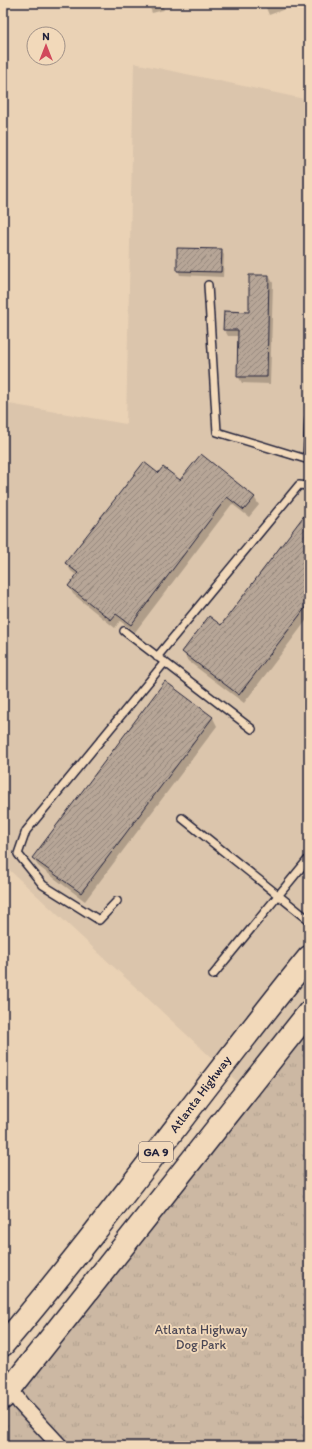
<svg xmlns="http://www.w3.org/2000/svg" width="312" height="1449" font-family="Itim,sans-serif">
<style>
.built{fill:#dbc5ac}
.park{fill:url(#park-tufts);stroke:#776d6f}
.shadow{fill:#0003}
.building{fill:url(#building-hatch);stroke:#22223b}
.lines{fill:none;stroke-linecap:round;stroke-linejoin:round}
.service-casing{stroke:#22223b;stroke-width:10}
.minor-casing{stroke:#22223b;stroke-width:18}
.primary-casing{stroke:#22223b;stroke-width:25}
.service{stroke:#f2d9ba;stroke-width:7}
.minor{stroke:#f2d9ba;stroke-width:15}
.primary{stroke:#f2d9ba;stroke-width:22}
.labels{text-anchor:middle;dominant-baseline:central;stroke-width:3.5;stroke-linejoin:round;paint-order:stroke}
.shield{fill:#f2d9ba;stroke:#605961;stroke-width:1}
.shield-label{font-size:12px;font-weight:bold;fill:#22223b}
.street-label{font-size:13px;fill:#22223b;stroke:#f2d9ba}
.park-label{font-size:13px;fill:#4c4855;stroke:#f2d9ba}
</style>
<defs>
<pattern id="park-tufts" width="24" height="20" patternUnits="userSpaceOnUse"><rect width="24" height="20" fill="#ccb8a3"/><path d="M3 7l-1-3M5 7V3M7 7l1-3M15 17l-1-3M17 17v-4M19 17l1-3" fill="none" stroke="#af9e8d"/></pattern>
<pattern id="building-hatch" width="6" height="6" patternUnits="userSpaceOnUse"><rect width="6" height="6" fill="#b7a697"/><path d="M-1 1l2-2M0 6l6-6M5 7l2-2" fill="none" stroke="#94877c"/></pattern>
</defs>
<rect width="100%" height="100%" fill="#ead2b5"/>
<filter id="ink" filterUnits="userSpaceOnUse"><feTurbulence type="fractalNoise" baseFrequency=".025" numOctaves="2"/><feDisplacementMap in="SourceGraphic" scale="8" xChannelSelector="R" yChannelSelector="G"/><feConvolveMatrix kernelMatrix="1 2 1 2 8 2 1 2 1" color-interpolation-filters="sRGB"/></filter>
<g filter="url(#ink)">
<path class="built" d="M 134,63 L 309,100 L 309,1031 L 256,1099 L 3,864 L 3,403 L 126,424 Z"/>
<path class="park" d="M 309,1025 L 309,1443 L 154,1446 L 3,1446 L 3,1412 Z"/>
<path class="shadow" d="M 148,3 L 162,3 L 164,10 L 152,13 Z
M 264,3 L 282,3 L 285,9 L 269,15 Z
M 221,250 L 224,255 L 223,277 L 180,275 L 178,270 Z
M 269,276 L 273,283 L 270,384 L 242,383 L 238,376 L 239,336 L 228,336 L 224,329 L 250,313 Z
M 158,474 L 180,481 L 254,497 L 259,505 L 249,517 L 232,504 L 135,632 L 120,621 L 115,628 L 73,594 L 69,586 L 77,576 L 71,571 L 66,563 Z
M 309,511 L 309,617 L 244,703 L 188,661 L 183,652 L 221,626 Z
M 165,682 L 213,718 L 217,726 L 85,901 L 38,866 L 33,858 Z
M 3,1262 L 6,1268 L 3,1270 Z"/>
<path class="building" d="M 177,248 L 222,249 L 221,272 L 177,271 Z
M 249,275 L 269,275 L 267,377 L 237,377 L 238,330 L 223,330 L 224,311 L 249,312 Z
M 201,454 L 255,497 L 244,510 L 227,497 L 131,625 L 116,614 L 111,620 L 68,586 L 78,573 L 65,563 L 144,462 L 158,473 L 163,467 L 180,480 Z
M 309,509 L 309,603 L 239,695 L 182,652 L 209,616 L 221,625 Z
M 165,681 L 213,717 L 81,893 L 32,858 Z"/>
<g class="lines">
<defs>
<path id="service" d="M 208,285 L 217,432 L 309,460
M 307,459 L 309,419
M 124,631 L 252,729
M 157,657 L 299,485 L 309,486
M 182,818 L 309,920
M 117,901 L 99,920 L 43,885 L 18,854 L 26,831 L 165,662
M 213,975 L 309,858"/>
<path id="minor" d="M 3,1384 L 10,1389 L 21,1404 L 60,1446"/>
<path id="primary" d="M 3,1345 C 109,1220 205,1085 309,957
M 3,1398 L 309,1012"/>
</defs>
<use href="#service" class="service-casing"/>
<use href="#minor" class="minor-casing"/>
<use href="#primary" class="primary-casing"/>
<use href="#service" class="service"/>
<use href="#minor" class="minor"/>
<use href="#primary" class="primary"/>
</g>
</g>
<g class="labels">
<rect class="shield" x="139" y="1142" width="34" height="20" rx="3"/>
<g class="shield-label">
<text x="156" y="1152">GA 9</text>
</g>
<g class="street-label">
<text transform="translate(200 1094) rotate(-53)">Atlanta Highway</text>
</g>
<g class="park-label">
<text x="201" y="1329">Atlanta Highway<tspan x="201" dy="15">Dog Park</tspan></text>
</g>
</g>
<rect width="312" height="1449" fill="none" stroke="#f2d9ba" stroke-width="16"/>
<rect x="8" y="8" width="296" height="1433" fill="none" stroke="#22223b" stroke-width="1.5" filter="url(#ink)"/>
<g transform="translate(46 46)"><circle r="19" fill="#f2d9ba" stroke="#9f9087"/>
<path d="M0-3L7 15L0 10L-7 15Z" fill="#d1495b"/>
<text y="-6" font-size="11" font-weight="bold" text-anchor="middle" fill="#22223b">N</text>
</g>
</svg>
